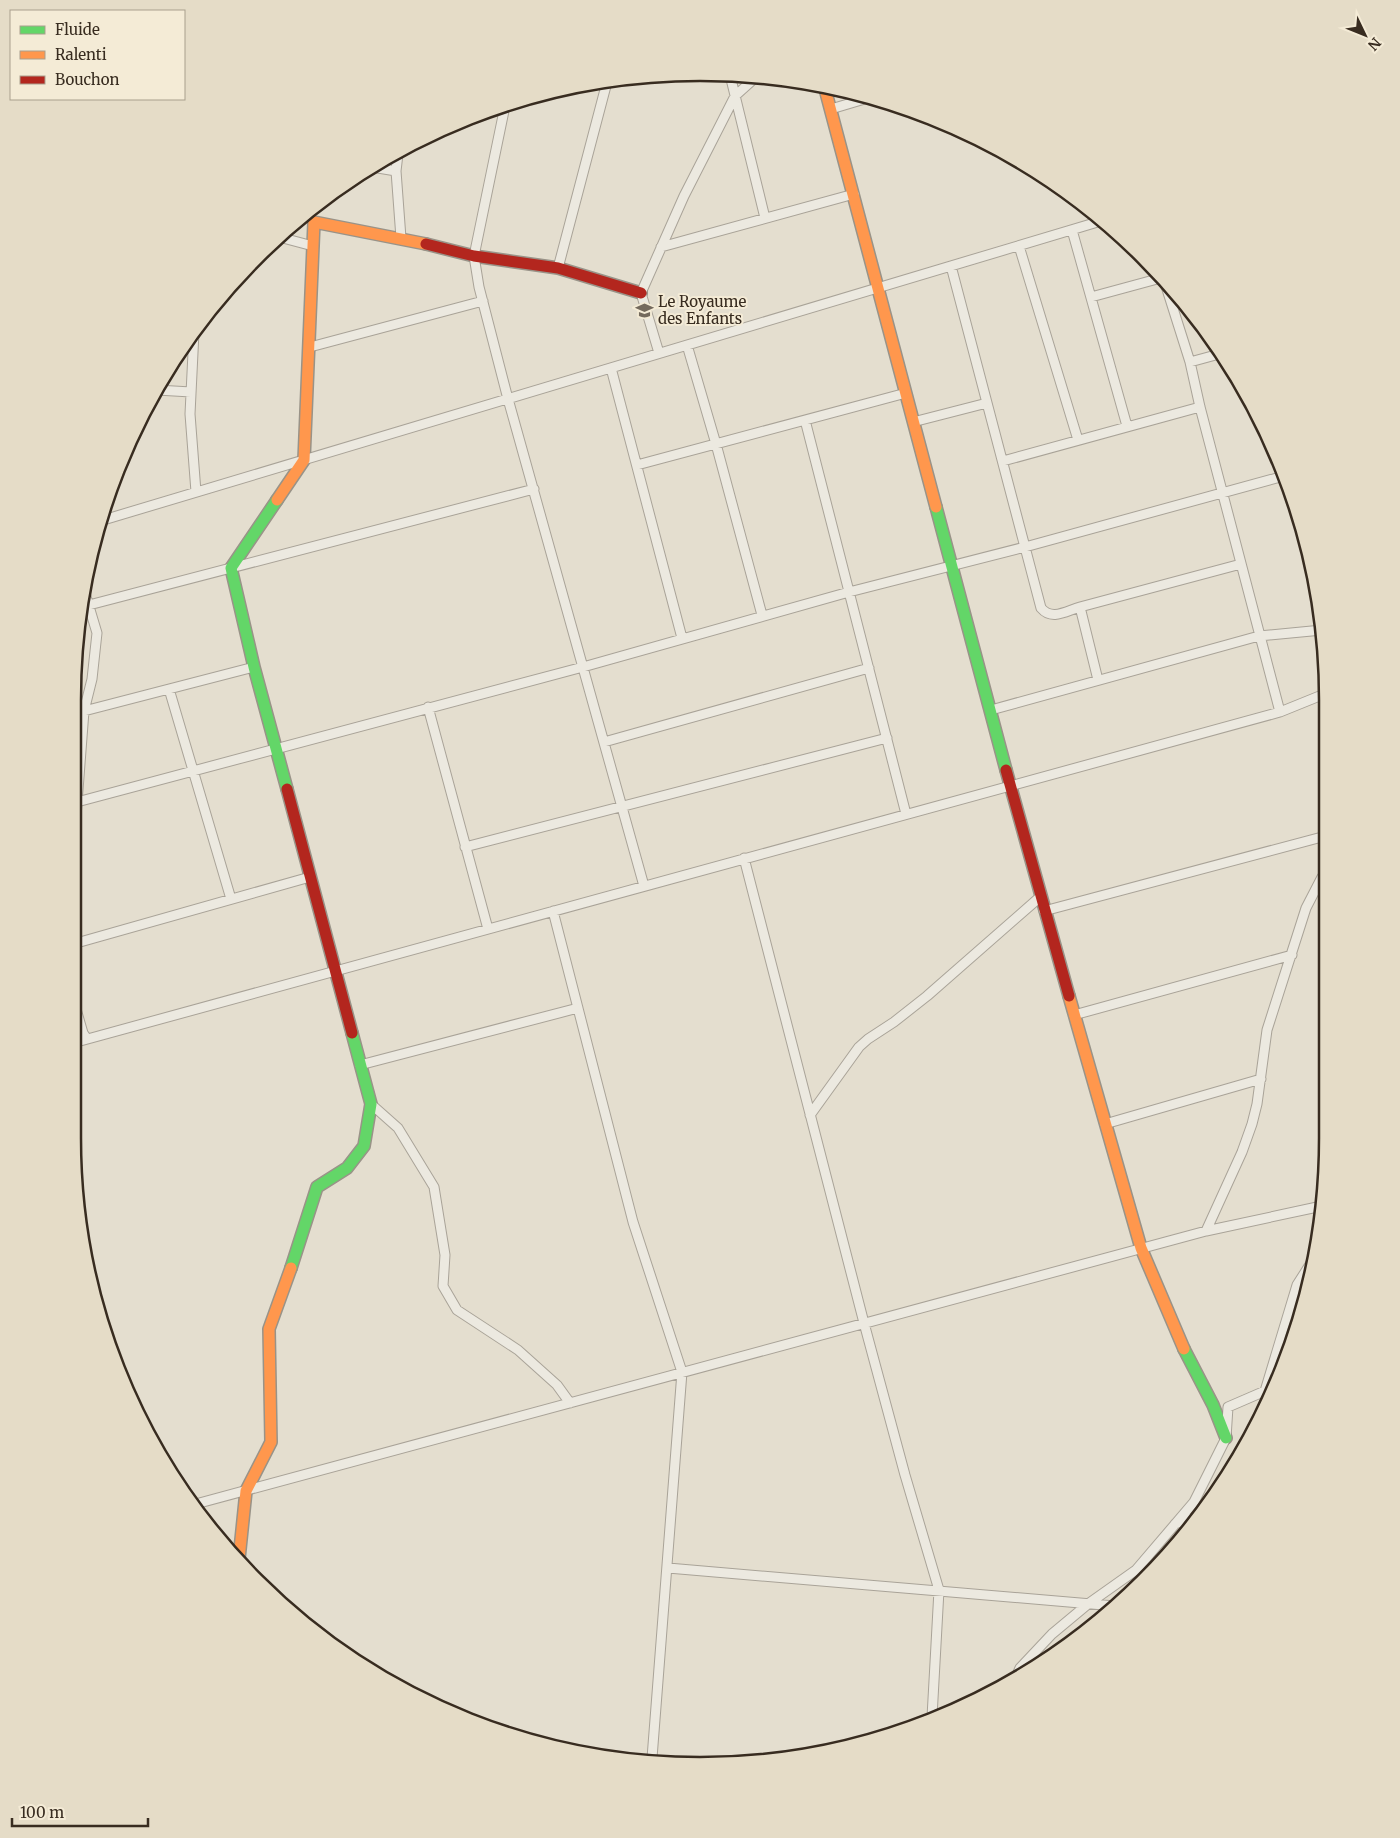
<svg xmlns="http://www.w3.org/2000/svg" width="1400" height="1838" font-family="Merriweather,serif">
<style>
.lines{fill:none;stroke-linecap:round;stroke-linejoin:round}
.street-casing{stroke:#a9a398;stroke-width:11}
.fast-casing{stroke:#999388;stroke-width:14}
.slow-casing{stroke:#999388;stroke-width:14}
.jam-casing{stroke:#999388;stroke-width:14}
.street{stroke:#ece9e0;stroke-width:9}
.fast{stroke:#63d668;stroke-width:11}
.slow{stroke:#ff974d;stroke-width:11}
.jam{stroke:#b3261e;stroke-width:11}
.labels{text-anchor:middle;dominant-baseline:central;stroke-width:4;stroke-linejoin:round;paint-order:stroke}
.poi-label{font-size:15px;fill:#382c20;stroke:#f4ebd6;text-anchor:start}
.rim{fill:none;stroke:#382c20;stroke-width:2.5}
</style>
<rect width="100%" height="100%" fill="#e4decf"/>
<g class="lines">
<defs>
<path id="street" d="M 730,75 L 765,218
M 505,106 L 474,256 L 479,287 L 508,399 L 644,886
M 831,109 L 868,98
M 398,154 L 396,171 L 401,238
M 372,167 L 396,171
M 1072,230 L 1127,426
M 279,237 L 313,246
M 1019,246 L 1078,440
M 661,247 L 854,194
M 951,266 L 1041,608 C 1052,621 1066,611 1080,607 L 1241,564
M 558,268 L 607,82
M 1165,283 L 1190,362 L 1200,407 L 1280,712
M 1091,297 L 1161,278
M 194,332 L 190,414 L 196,492
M 687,345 L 716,444 L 762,615
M 310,347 L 483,301
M 659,353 L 641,293 L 684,196 L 735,96 L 755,78
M 1190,362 L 1223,353
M 611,368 L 682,638
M 157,390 L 191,392
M 805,420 L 906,814
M 913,422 L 987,403
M 1003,461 L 1200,407
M 637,465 L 906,393
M 100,521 L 1101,221
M 89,605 L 534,489
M 1080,607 L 1098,680
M 169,689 L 231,899
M 428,707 L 488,929
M 991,710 L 1259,636 L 1322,630
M 84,711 L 254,667
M 604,742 L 869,668
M 77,802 L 583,667 L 849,592 L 1025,547 L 1284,476
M 465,847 L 887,738
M 73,856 L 84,711 L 92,679 L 97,633 L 85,593
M 744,858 L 864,1323 L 905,1475 L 939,1590 L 932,1717
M 553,911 L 633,1222 L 682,1372 L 652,1758
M 1044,911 L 1322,837
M 73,944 L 310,877
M 73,999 L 83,1033 L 87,1039
M 1074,1015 L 1292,955
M 73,1043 L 1280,712 L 1322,695
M 360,1065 L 578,1008
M 371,1104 L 398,1128 L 434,1187 L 445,1255 L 443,1286 L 457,1310 L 518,1350 L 557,1385 L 570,1403
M 810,1115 L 859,1047 L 868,1039 L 894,1022 L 927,996 L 1040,897
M 1105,1124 L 1261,1079
M 1206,1231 L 1242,1152 L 1252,1124 L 1257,1104 L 1267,1030 L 1306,908 L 1322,877
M 192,1505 L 1206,1231 L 1322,1206
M 1175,1524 L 1196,1517
M 668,1568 L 1115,1606
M 1017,1675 L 1020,1668 L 1052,1634 L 1088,1604 L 1136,1570 L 1194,1502 L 1226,1438 L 1228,1407 L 1265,1391 L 1297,1285 L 1311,1263"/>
<path id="fast" d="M 277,500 L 231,568 L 254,667 L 287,789
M 936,507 L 1006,770
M 291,1268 L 317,1187 L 347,1168 L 364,1146 L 371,1104 L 352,1033
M 1184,1349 L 1213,1405 L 1226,1438"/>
<path id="slow" d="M 824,85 L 936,507
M 277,500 L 304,460 L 314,222 L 426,244
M 1069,996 L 1141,1248 L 1184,1349
M 239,1559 L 246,1491 L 271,1442 L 269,1329 L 291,1268"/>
<path id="jam" d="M 426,244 L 474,256 L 558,268 L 641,293
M 1006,770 L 1069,996
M 287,789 L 352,1033"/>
</defs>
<use href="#street" class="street-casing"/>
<use href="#fast" class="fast-casing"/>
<use href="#slow" class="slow-casing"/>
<use href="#jam" class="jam-casing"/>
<use href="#street" class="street"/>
<use href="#fast" class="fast"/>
<use href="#slow" class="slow"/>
<use href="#jam" class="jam"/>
</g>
<defs>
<symbol id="school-bare" viewBox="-9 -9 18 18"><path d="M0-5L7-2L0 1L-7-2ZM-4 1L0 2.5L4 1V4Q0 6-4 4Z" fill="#746a5d" stroke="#f4ebd6" stroke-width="2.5" paint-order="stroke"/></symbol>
</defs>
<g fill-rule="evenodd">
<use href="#school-bare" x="632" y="298" width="25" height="25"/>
</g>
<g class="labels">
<g class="poi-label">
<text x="658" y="301">Le Royaume<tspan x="658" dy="17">des Enfants</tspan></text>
</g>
</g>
<path d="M0 0H1400V1838H0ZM700 81H700A619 619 0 0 1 1319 700V1138A619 619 0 0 1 700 1757H700A619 619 0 0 1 81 1138V700A619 619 0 0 1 700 81Z" fill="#e5dcc7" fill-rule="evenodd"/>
<path class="rim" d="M700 81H700A619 619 0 0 1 1319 700V1138A619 619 0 0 1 700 1757H700A619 619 0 0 1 81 1138V700A619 619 0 0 1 700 81Z"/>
<rect x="10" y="10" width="175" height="90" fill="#f4ebd6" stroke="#a99f8d"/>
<rect x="20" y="26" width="25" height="8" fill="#63d668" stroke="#a99f8d"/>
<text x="55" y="35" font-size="15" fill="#382c20">Fluide</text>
<rect x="20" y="51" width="25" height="8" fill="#ff974d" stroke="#a99f8d"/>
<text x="55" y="60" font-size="15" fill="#382c20">Ralenti</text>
<rect x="20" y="76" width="25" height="8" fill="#b3261e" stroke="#a99f8d"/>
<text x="55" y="85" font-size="15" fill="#382c20">Bouchon</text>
<g transform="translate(1365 35) rotate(133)" stroke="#f4ebd6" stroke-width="4" paint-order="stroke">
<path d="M0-4L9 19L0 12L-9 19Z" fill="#382c20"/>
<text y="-8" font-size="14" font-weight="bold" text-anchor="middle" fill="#382c20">N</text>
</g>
<path d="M12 1818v8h136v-8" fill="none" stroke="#382c20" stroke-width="2.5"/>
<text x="20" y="1818" font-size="15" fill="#382c20" stroke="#f4ebd6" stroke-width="4" paint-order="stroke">100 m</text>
</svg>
